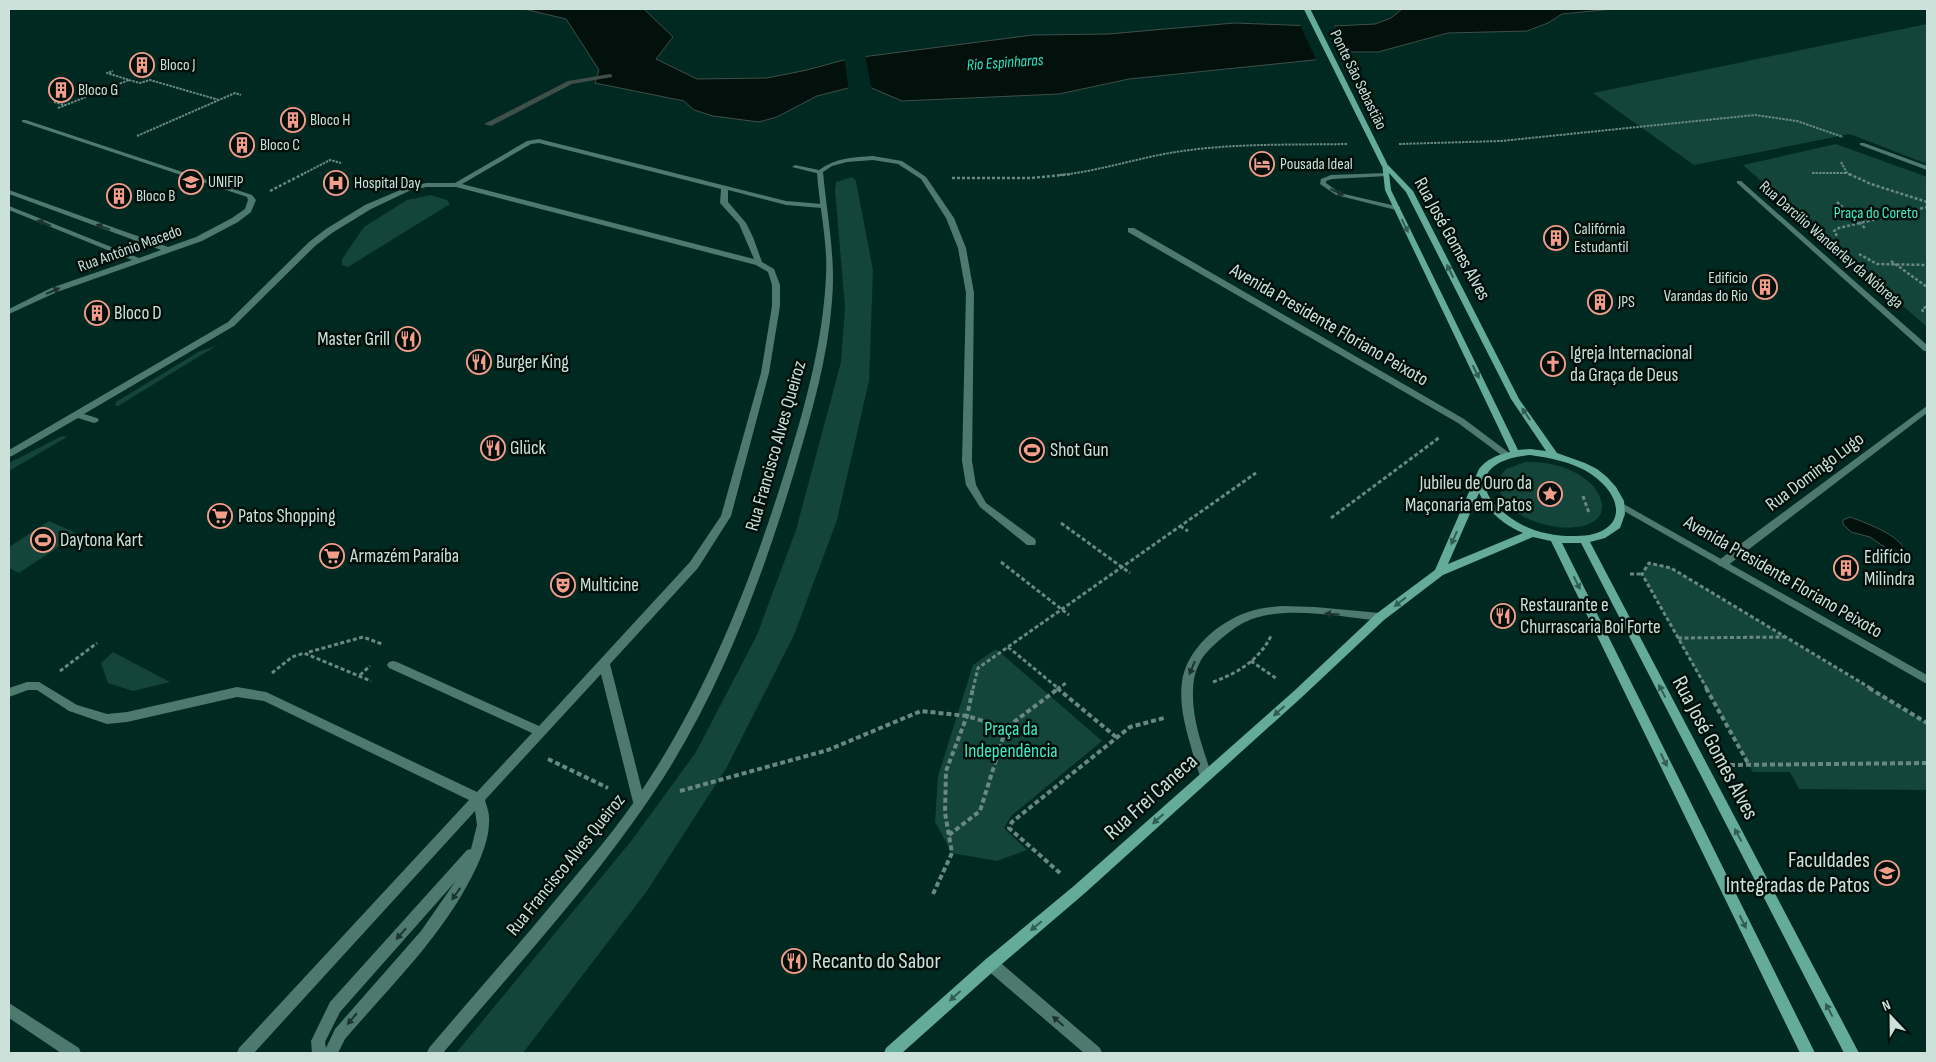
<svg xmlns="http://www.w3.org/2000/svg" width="1936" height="1062" font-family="'Sofia Sans Condensed',sans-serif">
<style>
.green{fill:#13453a}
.water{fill:#03110d;stroke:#3f4f4a}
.pier{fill:#002921}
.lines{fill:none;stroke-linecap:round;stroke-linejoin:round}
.stream{fill:#3f4f4a;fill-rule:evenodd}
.path-far3{stroke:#698881;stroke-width:2;stroke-dasharray:2.5 1;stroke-linecap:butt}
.path-far2{stroke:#698881;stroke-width:2.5;stroke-dasharray:3 2;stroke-linecap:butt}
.path-far1{stroke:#698881;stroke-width:3;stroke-dasharray:4 2.5;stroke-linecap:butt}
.path{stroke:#698881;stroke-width:4;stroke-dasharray:5 3;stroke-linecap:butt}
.service{fill:#4e796e;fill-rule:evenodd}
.minor{fill:#4e796e;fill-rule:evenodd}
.tertiary{fill:#4e796e;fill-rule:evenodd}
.secondary{fill:#64ab99;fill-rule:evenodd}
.secondary-bridge{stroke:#64ab99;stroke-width:6}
.oneway{fill:#1c342e}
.oneway2{fill:#325d52}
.labels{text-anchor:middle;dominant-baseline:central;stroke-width:5;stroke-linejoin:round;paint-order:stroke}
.far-water-label{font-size:16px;font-style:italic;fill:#31e1bf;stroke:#010f0b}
.far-poi-label{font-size:16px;fill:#cbe1da;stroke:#010f0b;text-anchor:start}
.far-street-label{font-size:16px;fill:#cbe1da;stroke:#010f0b}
.far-park-label{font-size:16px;fill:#42ecc9;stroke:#010f0b}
.street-label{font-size:19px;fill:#cbe1da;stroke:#010f0b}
.poi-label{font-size:19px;fill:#cbe1da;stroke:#010f0b;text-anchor:start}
.park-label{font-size:19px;fill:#42ecc9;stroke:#010f0b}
.near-street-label{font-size:22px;fill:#cbe1da;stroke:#010f0b}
.near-poi-label{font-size:22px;fill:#cbe1da;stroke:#010f0b;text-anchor:end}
</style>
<rect width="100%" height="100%" fill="#002921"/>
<path class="green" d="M 1927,24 L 1927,164 L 1850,134 L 1694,165 L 1593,93 Z
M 1836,144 L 1927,177 L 1927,327 L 1743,165 Z
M 852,177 L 856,181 L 873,270 L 869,381 L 837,520 L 794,635 L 727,767 L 647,891 L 523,1053 L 456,1053 L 632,840 L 696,752 L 757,635 L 796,530 L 841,362 L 845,307 L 835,190 L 836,182 Z
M 431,195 L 447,200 L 450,204 L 348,267 L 342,265 L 342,259 L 364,227 L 407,200 Z
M 216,346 L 118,406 L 115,405 L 116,402 L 200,351 Z
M 62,436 L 67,437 L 9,471 L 9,463 Z
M 1525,462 C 1548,461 1572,467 1589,482 C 1596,488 1601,496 1602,505 C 1605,546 1492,528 1499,478 L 1506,469 Z
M 49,521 L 78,534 L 19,573 L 9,568 L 9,547 Z
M 1649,563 L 1671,568 L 1927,723 L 1927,790 L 1799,789 L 1790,772 L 1753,772 L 1642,574 Z
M 996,649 L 1102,741 L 1011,816 L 1004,828 L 1027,850 L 997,861 L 952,853 L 935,822 L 938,776 L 973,665 Z
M 113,652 L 170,682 L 133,691 L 108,683 L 101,663 Z"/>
<path class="water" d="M 524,9 L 644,9 L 673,37 L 656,59 L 697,79 L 767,78 L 807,70 L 851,58 L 856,86 L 817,96 L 777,117 L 759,122 L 713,116 L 694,110 L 684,101 L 595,83 L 599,70 L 566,19 Z
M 1402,9 L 1612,9 L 1562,14 L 1548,23 L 1527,31 L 1448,33 L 1378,52 L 1347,52 L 1334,26 L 1375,24 L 1391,18 Z
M 1234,23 L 1315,26 L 1329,55 L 1314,60 L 1129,79 L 1059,94 L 902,101 L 867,86 L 862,57 L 1033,35 L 1108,34 Z
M 1850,517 C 1864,522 1896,534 1903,547 L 1898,551 L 1889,550 L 1870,537 L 1851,532 L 1843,524 L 1843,520 Z"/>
<path class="pier" d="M 1299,22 L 1333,24 L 1349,55 L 1331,56 L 1317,62 Z
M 852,55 L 854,57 L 865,55 L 872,91 L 859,87 L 856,71 L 858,87 L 849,90 L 844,57 Z"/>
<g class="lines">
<path class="stream" d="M 610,74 L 612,75 L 612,77 L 572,84 L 491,126 L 484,124 L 568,81 Z"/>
<path class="path-far3" d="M 129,80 L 140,83 L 150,80 L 219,100
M 54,102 L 65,105
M 58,108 L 129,80 L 107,73 L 113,71
M 137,136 L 235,93 L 241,95
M 1399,144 L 1501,141 L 1755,115 L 1797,121 L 1843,137
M 1841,162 L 1847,173 L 1851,175
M 1812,173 L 1847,173
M 301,175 L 330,160 L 341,163
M 1060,175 C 1100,171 1137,158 1176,152 C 1233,143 1291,145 1348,144"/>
<path class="path-far2" d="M 1849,174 L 1871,184 L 1927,202
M 952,178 L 1031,178 L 1072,174
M 270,191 L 303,174
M 1837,202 L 1866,229
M 1837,236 L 1834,231 L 1839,228 L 1927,207
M 1859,254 L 1877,264 L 1927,265
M 1891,261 L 1927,287
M 1923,312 L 1922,309 L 1927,306"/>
<path class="path-far1" d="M 1583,496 L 1589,513
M 1331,518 L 1440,437
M 1061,523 L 1130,573
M 1180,526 L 1188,531
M 1001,562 L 1069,615
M 1630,574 L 1642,574
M 1678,638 L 1785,637
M 1008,647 L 1059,689
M 309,652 L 363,637 L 382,644
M 1251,661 L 1277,679
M 60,671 L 97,643
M 272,673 L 292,657 L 304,653 L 371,681
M 360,675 L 370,666
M 1213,682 C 1238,673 1259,660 1271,636
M 973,689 L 978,668 L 1256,473
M 1057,689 L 1066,683
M 1707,689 L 1642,574 L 1649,563 L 1671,568 L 1872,689"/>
<path class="path" d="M 1057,688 L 1116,737
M 1706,688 L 1749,765
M 1869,688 L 1927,723
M 548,759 L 608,788
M 1730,765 L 1927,763
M 680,791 L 828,750 L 921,711 L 967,716 L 1006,728
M 949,835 L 980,811 L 1006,728 L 1059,688
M 1060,873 L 1009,828 L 1012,822 L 1130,727 L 1164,718
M 933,894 L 952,853 L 945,813 L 946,771 L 967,716 L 973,688"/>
<path class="service" d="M 22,120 L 26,120 L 252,195 L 256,200 L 251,212 L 238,222 L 202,241 L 57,292 L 9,314 L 9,309 L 51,288 L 132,260 L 9,210 L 9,206 L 139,258 L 161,250 L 9,194 L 9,190 L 168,247 L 196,237 L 232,218 L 245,209 L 248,200 L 247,197 L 22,122 Z
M 539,139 L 786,201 L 822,204 L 826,206 L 822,208 L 786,205 L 728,190 L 728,202 L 746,223 L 753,237 L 762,262 L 774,269 L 780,285 L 780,306 L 769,373 L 731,516 L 698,568 L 610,664 L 645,802 L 643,806 L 639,807 L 635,806 L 633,802 L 601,674 L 485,800 C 487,807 490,815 489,822 C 489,837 483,853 477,866 C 446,933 392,984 345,1039 L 338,1053 L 312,1053 L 311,1041 L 330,1002 L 467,850 L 471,849 L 477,825 L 475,811 L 254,1053 L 237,1053 L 239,1048 L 469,800 L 264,701 L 237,697 L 127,722 L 107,724 L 69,711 L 37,690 L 28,690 L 9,697 L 9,688 L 27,682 L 39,682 L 77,705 L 107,714 L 127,712 L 237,687 L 266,692 L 477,792 L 532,733 L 389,668 L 387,665 L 389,662 L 393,661 L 397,662 L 539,726 L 690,562 L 721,516 L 761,373 L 772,306 L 772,285 L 768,272 L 756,265 L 456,187 L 426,187 L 409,191 L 371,209 L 332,233 L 315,246 L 234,326 L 84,414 L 97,418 L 99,420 L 97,422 L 94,423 L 78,418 L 12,456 L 9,457 L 9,450 L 228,322 L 309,242 L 326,229 L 365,205 L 405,188 L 426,183 L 455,183 L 527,141 ZM 539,143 L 721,189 L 720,203 L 739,224 L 754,259 L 462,184 L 531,144 ZM 455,882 L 421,931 L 335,1029 L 326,1048 L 325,1042 L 340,1012 Z
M 873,156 L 902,161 L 926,177 L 954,218 L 966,248 L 974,293 L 972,461 L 976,485 L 986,503 L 1035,539 L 1036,542 L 1035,545 L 1027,545 L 980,507 L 966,485 L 962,461 L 966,293 L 958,248 L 946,218 L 921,179 L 898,164 L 873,160 L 847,162 L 832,166 L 820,174 L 792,167 L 795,165 L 819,170 C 835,158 853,157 873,156 Z
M 1386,173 L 1388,174 L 1388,176 L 1332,179 L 1326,181 L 1326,183 L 1340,193 L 1400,207 L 1400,211 L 1336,195 L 1320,184 L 1321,179 L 1331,175 Z
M 1282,606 L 1315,607 L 1380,613 L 1384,614 L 1385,617 L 1384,620 L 1380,621 C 1342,617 1289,606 1252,619 C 1238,624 1225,635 1214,645 C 1200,657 1193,672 1193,691 C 1192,721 1203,748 1212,776 L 1210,780 L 1206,781 L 1202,780 C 1197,769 1194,758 1191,747 C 1185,726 1179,704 1182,682 C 1186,650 1218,622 1248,612 C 1259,608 1271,607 1282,606 Z
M 9,1003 L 79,1048 L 81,1053 L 61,1053 L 9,1018 Z"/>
<path class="minor" d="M 1860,143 L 1864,143 L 1927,166 L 1927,170 L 1860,145 Z
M 820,170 L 823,172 C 827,216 836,257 832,301 C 828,357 812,412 796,466 C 762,580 718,699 650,798 C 589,888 514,969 443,1053 L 427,1053 L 429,1048 C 472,997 516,948 558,897 C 588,861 619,826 644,787 C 709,689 752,578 787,465 C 806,403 823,341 826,276 C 828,241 819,207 817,172 Z
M 1737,181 L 1741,181 L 1927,345 L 1927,351 L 1924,351 L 1737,183 Z
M 1128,228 L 1134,228 L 1464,419 L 1512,455 L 1507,458 L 1504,457 L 1458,423 L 1128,232 Z
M 1927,406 L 1927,413 L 1727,566 L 1719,566 L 1718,563 L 1719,560 Z
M 991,957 L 996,959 L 1100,1048 L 1102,1053 L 1084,1053 L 986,969 L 984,964 L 986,959 Z"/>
<path class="tertiary" d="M 1620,502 L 1927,675 L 1927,684 L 1617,507 L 1615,505 Z"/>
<path class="secondary" d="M 1382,163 L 1386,163 L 1413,191 L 1519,399 L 1557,453 L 1585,463 L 1597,469 L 1607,477 L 1616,487 L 1624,501 L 1625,514 L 1620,528 L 1605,538 L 1590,542 L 1859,1053 L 1844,1053 L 1581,543 L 1562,543 L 1815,1053 L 1800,1053 L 1551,541 L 1533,537 L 1443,575 L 1384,620 L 1302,697 L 1085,893 L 996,969 L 902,1053 L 884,1053 L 886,1048 L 986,959 L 1075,885 L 1294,691 L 1376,614 L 1435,570 L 1479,469 C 1487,459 1497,455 1510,452 L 1385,190 ZM 1389,173 L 1406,192 L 1511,399 L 1546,451 L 1530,449 L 1518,450 L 1391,190 ZM 1530,455 C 1551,458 1573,462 1591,474 C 1631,502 1622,538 1572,536 C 1553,536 1534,532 1517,522 C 1472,495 1473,460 1530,455 ZM 1479,493 C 1488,512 1504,525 1523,533 L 1448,564 Z"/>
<path class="secondary-bridge" d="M 1307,9 L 1384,164"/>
</g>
<defs><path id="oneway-solid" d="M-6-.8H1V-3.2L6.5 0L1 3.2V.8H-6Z" transform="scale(1.25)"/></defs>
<g class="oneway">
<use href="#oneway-solid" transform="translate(1337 192) rotate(25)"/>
<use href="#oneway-solid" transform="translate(44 223) rotate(-158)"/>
<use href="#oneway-solid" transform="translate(103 227) rotate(-160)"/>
<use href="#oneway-solid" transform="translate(53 291) rotate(-23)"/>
<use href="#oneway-solid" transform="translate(1332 614) rotate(-176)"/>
<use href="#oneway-solid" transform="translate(1192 668) rotate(113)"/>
<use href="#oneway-solid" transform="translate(456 894) rotate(125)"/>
<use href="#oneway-solid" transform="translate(401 934) rotate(132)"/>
<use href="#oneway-solid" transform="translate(352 1019) rotate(130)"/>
<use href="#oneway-solid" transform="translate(1058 1021) rotate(-139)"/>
</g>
<g class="oneway2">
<use href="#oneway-solid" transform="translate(1405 226) rotate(64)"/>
<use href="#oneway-solid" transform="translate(1450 271) rotate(-117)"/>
<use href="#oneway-solid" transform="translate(1476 372) rotate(64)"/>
<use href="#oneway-solid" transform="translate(1526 414) rotate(-124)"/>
<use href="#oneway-solid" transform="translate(1454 538) rotate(114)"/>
<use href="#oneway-solid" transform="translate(1577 583) rotate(64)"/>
<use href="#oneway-solid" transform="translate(1400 602) rotate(142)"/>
<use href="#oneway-solid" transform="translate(1662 691) rotate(-118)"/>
<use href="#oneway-solid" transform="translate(1279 711) rotate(138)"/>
<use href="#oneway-solid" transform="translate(1664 760) rotate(64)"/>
<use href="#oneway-solid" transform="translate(1158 819) rotate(138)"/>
<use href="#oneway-solid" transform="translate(1738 835) rotate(-118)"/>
<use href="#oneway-solid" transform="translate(1743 922) rotate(64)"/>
<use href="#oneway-solid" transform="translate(1036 926) rotate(140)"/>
<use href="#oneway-solid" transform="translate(955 996) rotate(138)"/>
<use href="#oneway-solid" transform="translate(1829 1010) rotate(-118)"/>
</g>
<defs>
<symbol id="building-ring" viewBox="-11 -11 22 22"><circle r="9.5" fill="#010f0b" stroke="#f49d8b" stroke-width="1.5"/><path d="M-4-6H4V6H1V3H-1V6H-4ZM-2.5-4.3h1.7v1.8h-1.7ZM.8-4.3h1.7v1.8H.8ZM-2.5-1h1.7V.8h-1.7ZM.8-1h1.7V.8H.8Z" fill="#f49d8b"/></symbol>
<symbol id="hotel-ring" viewBox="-11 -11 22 22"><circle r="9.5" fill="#010f0b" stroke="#f49d8b" stroke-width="1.5"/><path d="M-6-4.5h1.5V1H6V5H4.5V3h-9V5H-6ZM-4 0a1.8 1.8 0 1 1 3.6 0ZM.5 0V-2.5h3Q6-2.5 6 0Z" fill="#f49d8b"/></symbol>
<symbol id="university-ring" viewBox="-11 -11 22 22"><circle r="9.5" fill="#010f0b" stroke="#f49d8b" stroke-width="1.5"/><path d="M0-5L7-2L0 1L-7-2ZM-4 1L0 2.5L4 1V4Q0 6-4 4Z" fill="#f49d8b"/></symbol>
<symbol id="hospital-ring" viewBox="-11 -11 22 22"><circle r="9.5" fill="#010f0b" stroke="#f49d8b" stroke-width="1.5"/><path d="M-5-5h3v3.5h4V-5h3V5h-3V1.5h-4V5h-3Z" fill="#f49d8b"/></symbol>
<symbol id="restaurant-ring" viewBox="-11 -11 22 22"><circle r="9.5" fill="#010f0b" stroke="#f49d8b" stroke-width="1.5"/><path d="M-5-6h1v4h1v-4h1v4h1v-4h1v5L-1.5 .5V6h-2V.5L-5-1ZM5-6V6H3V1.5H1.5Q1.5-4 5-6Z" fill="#f49d8b"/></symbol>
<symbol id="church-ring" viewBox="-11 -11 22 22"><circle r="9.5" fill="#010f0b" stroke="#f49d8b" stroke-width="1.5"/><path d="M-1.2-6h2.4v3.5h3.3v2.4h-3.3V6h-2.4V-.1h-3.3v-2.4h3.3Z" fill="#f49d8b"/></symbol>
<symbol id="stadium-ring" viewBox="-11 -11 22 22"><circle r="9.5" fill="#010f0b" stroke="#f49d8b" stroke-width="1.5"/><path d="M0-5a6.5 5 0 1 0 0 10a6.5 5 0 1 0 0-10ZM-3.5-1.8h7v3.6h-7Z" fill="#f49d8b"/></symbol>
<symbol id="sight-ring" viewBox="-11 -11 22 22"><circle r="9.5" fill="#010f0b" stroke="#f49d8b" stroke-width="1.5"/><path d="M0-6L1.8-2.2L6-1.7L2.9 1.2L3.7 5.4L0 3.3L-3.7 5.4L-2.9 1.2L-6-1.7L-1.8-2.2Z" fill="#f49d8b"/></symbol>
<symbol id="supermarket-ring" viewBox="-11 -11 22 22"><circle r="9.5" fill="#010f0b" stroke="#f49d8b" stroke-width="1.5"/><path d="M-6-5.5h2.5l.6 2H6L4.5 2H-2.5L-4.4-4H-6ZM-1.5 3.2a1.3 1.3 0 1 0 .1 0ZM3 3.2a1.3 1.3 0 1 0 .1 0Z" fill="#f49d8b"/></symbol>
<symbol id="theatre-ring" viewBox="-11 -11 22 22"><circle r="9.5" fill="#010f0b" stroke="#f49d8b" stroke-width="1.5"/><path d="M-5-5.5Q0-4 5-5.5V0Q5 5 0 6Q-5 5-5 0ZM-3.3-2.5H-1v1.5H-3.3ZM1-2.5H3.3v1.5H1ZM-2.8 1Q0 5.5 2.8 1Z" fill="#f49d8b"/></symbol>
</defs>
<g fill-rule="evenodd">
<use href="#building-ring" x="128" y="51" width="28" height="28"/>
<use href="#building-ring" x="47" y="76" width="28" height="28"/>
<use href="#building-ring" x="279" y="106" width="28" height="28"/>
<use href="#building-ring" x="228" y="131" width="28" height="28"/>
<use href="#hotel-ring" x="1248" y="150" width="28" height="28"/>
<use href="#university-ring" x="177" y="168" width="28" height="28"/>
<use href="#hospital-ring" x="322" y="169" width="28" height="28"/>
<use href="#building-ring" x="105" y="182" width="28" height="28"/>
<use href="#building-ring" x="1542" y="224" width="28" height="28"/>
<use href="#building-ring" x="1751" y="273" width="28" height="28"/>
<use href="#building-ring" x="1586" y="288" width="28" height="28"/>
<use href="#building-ring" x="83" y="299" width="28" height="28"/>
<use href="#restaurant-ring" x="394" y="325" width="28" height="28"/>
<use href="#restaurant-ring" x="465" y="348" width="28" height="28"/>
<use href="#church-ring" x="1539" y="350" width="28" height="28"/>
<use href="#restaurant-ring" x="479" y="434" width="28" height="28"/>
<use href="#stadium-ring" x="1018" y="436" width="28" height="28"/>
<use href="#sight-ring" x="1536" y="480" width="28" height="28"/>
<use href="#supermarket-ring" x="206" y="502" width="28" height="28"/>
<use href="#stadium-ring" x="29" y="526" width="28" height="28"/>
<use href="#supermarket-ring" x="318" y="542" width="28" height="28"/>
<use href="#building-ring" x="1832" y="554" width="28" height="28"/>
<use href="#theatre-ring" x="549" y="571" width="28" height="28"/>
<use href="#restaurant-ring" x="1489" y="602" width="28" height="28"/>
<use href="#university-ring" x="1873" y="859" width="28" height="28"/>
<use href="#restaurant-ring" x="780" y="947" width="28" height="28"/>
</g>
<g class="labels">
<g class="far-water-label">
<text transform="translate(1005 63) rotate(-4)">Rio Espinharas</text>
</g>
<g class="far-poi-label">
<text x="160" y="65">Bloco J</text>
<text x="78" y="90">Bloco G</text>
<text x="310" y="120">Bloco H</text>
<text x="260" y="145">Bloco C</text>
<text x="1280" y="164">Pousada Ideal</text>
<text x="208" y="182">UNIFIP</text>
<text x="354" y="183">Hospital Day</text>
<text x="136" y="196">Bloco B</text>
<text x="1574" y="229">Califórnia<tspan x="1574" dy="18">Estudantil</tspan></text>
<text x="1748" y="278" text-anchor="end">Edifício<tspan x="1748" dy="18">Varandas do Rio</tspan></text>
<text x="1618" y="302">JPS</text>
</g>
<g class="far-street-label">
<text transform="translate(1358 80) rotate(64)">Ponte São Sebastião</text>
<text transform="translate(1831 245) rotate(41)">Rua Darcílio Wanderley da Nóbrega</text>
<text transform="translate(130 249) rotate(-20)">Rua Antônio Macedo</text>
</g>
<g class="far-park-label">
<text x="1876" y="213">Praça do Coreto</text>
</g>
<g class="street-label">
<text transform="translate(1452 239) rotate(61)">Rua José Gomes Alves</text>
<text transform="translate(1329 325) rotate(30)">Avenida Presidente Floriano Peixoto</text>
<text transform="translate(776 446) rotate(-74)">Rua Francisco Alves Queiroz</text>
<text transform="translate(1815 472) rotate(-37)">Rua Domingo Lugo</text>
<text transform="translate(1783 577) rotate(30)">Avenida Presidente Floriano Peixoto</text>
<text transform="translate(566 865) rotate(-51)">Rua Francisco Alves Queiroz</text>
</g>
<g class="poi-label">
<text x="114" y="313">Bloco D</text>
<text x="390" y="339" text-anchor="end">Master Grill</text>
<text x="1570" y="353">Igreja Internacional<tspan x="1570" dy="22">da Graça de Deus</tspan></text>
<text x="496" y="362">Burger King</text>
<text x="510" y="448">Glück</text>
<text x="1050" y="450">Shot Gun</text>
<text x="1532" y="483" text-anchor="end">Jubileu de Ouro da<tspan x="1532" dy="22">Maçonaria em Patos</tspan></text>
<text x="238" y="516">Patos Shopping</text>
<text x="60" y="540">Daytona Kart</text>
<text x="350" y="556">Armazém Paraíba</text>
<text x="1864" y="557">Edifício<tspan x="1864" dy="22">Milindra</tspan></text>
<text x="580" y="585">Multicine</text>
<text x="1520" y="605">Restaurante e<tspan x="1520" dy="22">Churrascaria Boi Forte</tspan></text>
</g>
<g class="park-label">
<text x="1011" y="729">Praça da<tspan x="1011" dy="22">Independência</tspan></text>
</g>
<g class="near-street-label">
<text transform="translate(1715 748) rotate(62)">Rua José Gomes Alves</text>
<text transform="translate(1151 797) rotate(-42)">Rua Frei Caneca</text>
</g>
<g class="near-poi-label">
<text x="1870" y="860">Faculdades<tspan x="1870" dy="25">Integradas de Patos</tspan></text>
<text x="812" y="961" text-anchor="start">Recanto do Sabor</text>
</g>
</g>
<rect width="1936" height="1062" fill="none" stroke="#cbe1da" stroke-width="20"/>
<g transform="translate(1891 1017) rotate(338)" stroke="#010f0b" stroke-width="4" paint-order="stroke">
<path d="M0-4L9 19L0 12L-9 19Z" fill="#cbe1da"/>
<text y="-8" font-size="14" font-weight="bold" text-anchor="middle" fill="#cbe1da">N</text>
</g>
</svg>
